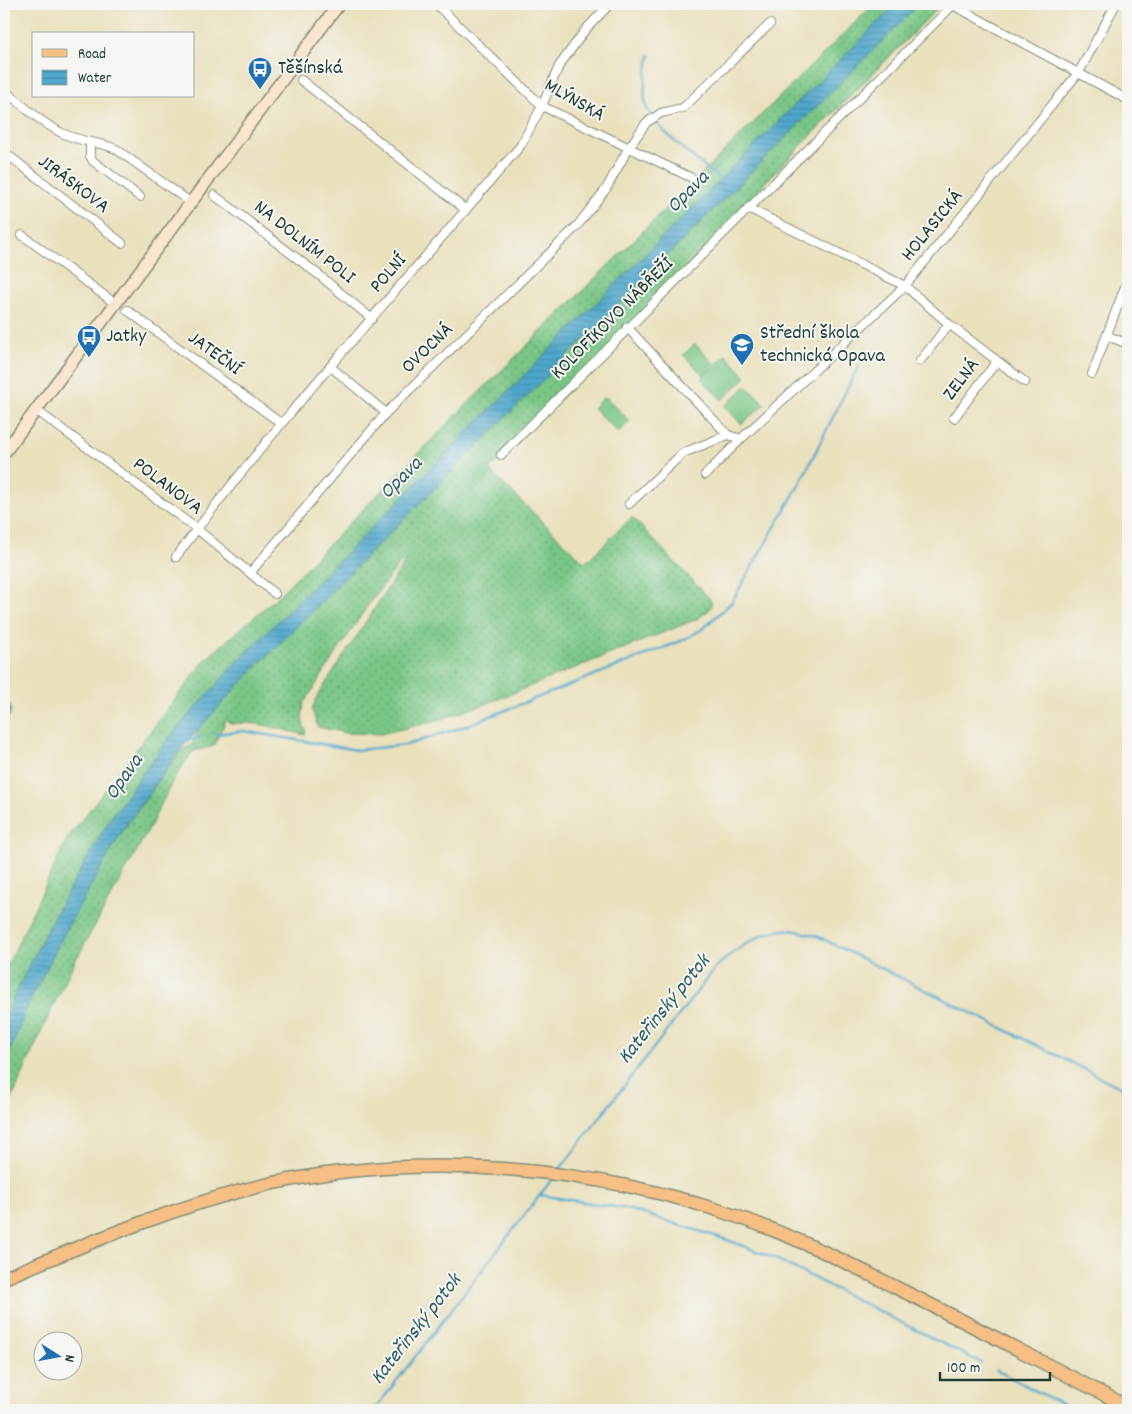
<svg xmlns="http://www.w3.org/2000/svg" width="1132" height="1414" font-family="Dekko,sans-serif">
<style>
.grass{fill:url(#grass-dots);stroke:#4c825d}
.pitch{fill:#79c686;stroke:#4c825d}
.water{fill:url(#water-rules);stroke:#377280}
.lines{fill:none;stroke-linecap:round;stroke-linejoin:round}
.stream{stroke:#4fa7cc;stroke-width:2.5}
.street-casing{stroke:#848e78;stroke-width:10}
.secondary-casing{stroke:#848e78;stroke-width:14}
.primary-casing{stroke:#848e78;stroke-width:15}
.street{stroke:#fff;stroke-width:8}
.secondary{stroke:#fbe5cf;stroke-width:11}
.primary{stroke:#f5bf86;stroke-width:12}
.labels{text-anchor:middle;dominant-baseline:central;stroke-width:4;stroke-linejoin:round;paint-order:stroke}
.poi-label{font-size:20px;fill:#1f3d34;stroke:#f6f6f2;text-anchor:start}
.street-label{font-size:20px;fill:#1f3d34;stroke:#f6f6f2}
.water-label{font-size:21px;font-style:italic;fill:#2d5d62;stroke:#f6f6f2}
</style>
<defs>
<pattern id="grass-dots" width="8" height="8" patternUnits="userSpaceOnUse" patternTransform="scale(1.25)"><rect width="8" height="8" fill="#79c686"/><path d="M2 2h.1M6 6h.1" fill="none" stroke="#63a26e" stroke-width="1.8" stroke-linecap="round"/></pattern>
<pattern id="water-rules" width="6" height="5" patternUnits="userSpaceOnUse" patternTransform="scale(1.25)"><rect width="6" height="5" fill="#4fa7cc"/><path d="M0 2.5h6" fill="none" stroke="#4189a6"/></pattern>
</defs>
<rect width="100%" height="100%" fill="#f6f6f2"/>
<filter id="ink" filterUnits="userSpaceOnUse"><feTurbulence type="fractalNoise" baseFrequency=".02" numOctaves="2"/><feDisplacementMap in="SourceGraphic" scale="10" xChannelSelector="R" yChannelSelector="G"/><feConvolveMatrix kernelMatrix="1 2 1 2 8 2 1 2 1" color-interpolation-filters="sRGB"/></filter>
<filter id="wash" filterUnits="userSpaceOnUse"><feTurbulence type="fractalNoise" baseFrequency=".0096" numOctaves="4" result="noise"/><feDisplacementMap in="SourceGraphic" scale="20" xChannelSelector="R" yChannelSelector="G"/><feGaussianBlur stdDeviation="1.12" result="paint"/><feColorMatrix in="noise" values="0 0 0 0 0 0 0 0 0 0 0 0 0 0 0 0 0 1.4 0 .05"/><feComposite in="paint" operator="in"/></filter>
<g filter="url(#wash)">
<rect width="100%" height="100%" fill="#e9e0bc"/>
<path class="grass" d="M 874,4 L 896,4 L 233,666 L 167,740 L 110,819 L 53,918 L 13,998 L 4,1022 L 4,976 L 9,962 L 67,839 L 206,659 L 278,596 L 442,429 Z
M 919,4 L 942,4 L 777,170 L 632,327 L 489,470 L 585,563 L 632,517 L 710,599 L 712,605 L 708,611 L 697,619 L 486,704 L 435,721 L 381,734 L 346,733 L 318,727 L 312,710 L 317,697 L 406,560 L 399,564 L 368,605 L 304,703 C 303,712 300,722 306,730 L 305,735 C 282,730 256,720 232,724 L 226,720 L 214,746 L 193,751 L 173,780 L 150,827 L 73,965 L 42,1030 L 4,1117 L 4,1062 L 23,1015 L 61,937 L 114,843 L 181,750 L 192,745 L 198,730 L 245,678 Z"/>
<path class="pitch" d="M 695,344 L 714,363 L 703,375 L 683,355 Z
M 726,355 L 746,377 L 722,400 L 701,378 Z
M 746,386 L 765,404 L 742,424 L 724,407 Z
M 603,398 L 607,398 L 630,421 L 618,433 L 593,408 Z"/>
<path class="water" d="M 896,4 L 919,4 L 245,678 L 180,750 L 124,828 L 68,926 L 28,1005 L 4,1066 L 4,1022 L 13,998 L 53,918 L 110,819 L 167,740 L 233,666 Z
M 4,698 C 13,705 13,715 4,722 Z"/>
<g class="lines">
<path class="stream" d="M 650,55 C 647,70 641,93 647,108 C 655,129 703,165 721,180
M 216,734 L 243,731 L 357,750 L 406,745 L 463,727 L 681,641 L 701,630 L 731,603 L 798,487 L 859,365
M 186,741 L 201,737
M 560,1169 L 717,966 C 736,950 763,928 790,930 C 799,931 808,934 817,936 L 1128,1091
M 540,1195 L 627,1209 L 725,1239 L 774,1258 L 981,1363
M 996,1370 L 1073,1410
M 374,1410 L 553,1178"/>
</g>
</g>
<g filter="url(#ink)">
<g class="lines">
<defs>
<path id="street" d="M 436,4 L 542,106 L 694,179
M 953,5 L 1128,100
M 301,80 L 466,210
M 4,90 C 23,105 42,124 64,134 C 81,142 100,142 116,149 L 190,202
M 90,142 L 90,156 L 93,161 L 140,197
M 4,152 L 122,243
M 214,195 L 319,275 L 372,319
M 748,208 L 905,286 L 949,324 L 1025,382
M 22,235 L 116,304
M 127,310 L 282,424
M 627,327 L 728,435 L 741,439
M 1108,336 L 1128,344
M 920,361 L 949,324
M 331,367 L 386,413
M 1092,374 L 1128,279
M 36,410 L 197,529 L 275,594
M 954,418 L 997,361
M 501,455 L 954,4
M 705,475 L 741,439 L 905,286 L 1079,72 L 1116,4
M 629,504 L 683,453 L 728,435
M 176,557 C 283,413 406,282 521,145 L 542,106 L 559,66 L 586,29 L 610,4
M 250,573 L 386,413 L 577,226 L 606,189 L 628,149 L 646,123 L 661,113 L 683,108 L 770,24"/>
<path id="secondary" d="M 4,453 L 339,4"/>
<path id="primary" d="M 4,1278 C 91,1242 177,1205 269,1184 C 420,1151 596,1166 741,1218 C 796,1237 848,1263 899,1289 C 976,1327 1052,1367 1128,1407"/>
</defs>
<use href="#street" class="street-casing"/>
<use href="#secondary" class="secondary-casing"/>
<use href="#primary" class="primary-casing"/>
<use href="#street" class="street"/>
<use href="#secondary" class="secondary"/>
<use href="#primary" class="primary"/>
</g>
</g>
<defs>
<symbol id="bus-pin" viewBox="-11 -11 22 30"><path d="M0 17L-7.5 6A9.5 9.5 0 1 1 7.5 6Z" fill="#1f6fb2" stroke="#f6f6f2"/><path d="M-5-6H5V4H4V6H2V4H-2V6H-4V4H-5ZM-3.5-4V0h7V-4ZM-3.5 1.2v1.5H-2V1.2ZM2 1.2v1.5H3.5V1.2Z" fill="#fff"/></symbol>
<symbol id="school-pin" viewBox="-11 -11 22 30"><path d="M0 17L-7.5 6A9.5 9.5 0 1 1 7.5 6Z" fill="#1f6fb2" stroke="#f6f6f2"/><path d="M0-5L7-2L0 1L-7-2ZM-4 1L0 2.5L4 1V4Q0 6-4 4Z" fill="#fff"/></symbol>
</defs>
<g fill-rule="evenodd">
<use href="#bus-pin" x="246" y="55" width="28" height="38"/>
<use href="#bus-pin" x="75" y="323" width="28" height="38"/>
<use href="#school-pin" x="728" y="331" width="28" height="38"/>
</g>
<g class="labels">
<g class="poi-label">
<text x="278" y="69">Těšínská</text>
<text x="760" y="334">Střední škola<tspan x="760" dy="23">technická Opava</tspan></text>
<text x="106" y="337">Jatky</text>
</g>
<g class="street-label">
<text transform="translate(574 101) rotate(30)">MLÝNSKÁ</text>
<text transform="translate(73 185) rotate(37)">JIRÁSKOVA</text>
<text transform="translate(933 226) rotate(-51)">HOLASICKÁ</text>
<text transform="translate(304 243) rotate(38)">NA DOLNÍM POLI</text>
<text transform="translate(389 274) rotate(-49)">POLNÍ</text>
<text transform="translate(613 319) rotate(-45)">KOLOFÍKOVO NÁBŘEŽÍ</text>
<text transform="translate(428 349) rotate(-44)">OVOCNÁ</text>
<text transform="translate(214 354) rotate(36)">JATEČNÍ</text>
<text transform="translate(962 380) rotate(-53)">ZELNÁ</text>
<text transform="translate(167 487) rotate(37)">POLANOVA</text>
</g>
<g class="water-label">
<text transform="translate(689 193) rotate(-45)">Opava</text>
<text transform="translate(402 479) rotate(-45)">Opava</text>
<text transform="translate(125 778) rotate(-55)">Opava</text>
<text transform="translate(665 1010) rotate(-51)">Kateřinský potok</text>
<text transform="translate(417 1330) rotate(-52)">Kateřinský potok</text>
</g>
</g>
<rect width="1132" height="1414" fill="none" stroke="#f6f6f2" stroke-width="20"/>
<rect x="32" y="32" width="162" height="65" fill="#f6f6f2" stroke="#a0aca6"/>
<rect x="42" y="49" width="25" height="8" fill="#f5bf86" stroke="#a0aca6"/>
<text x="78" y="58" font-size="15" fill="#1f3d34">Road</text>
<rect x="42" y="70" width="25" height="15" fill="url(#water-rules)" stroke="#a0aca6"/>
<text x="78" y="82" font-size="15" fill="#1f3d34">Water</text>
<g transform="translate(58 1356) rotate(101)"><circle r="24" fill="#f6f6f2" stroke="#a0aca6"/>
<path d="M0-4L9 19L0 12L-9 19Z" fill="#1f6fb2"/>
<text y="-8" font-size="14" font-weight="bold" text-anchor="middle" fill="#1f3d34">N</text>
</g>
<path d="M940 1372v8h110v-8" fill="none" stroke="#1f3d34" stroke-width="2.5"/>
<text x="947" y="1372" font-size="15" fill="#1f3d34" stroke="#f6f6f2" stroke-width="4" paint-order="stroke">100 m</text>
</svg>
